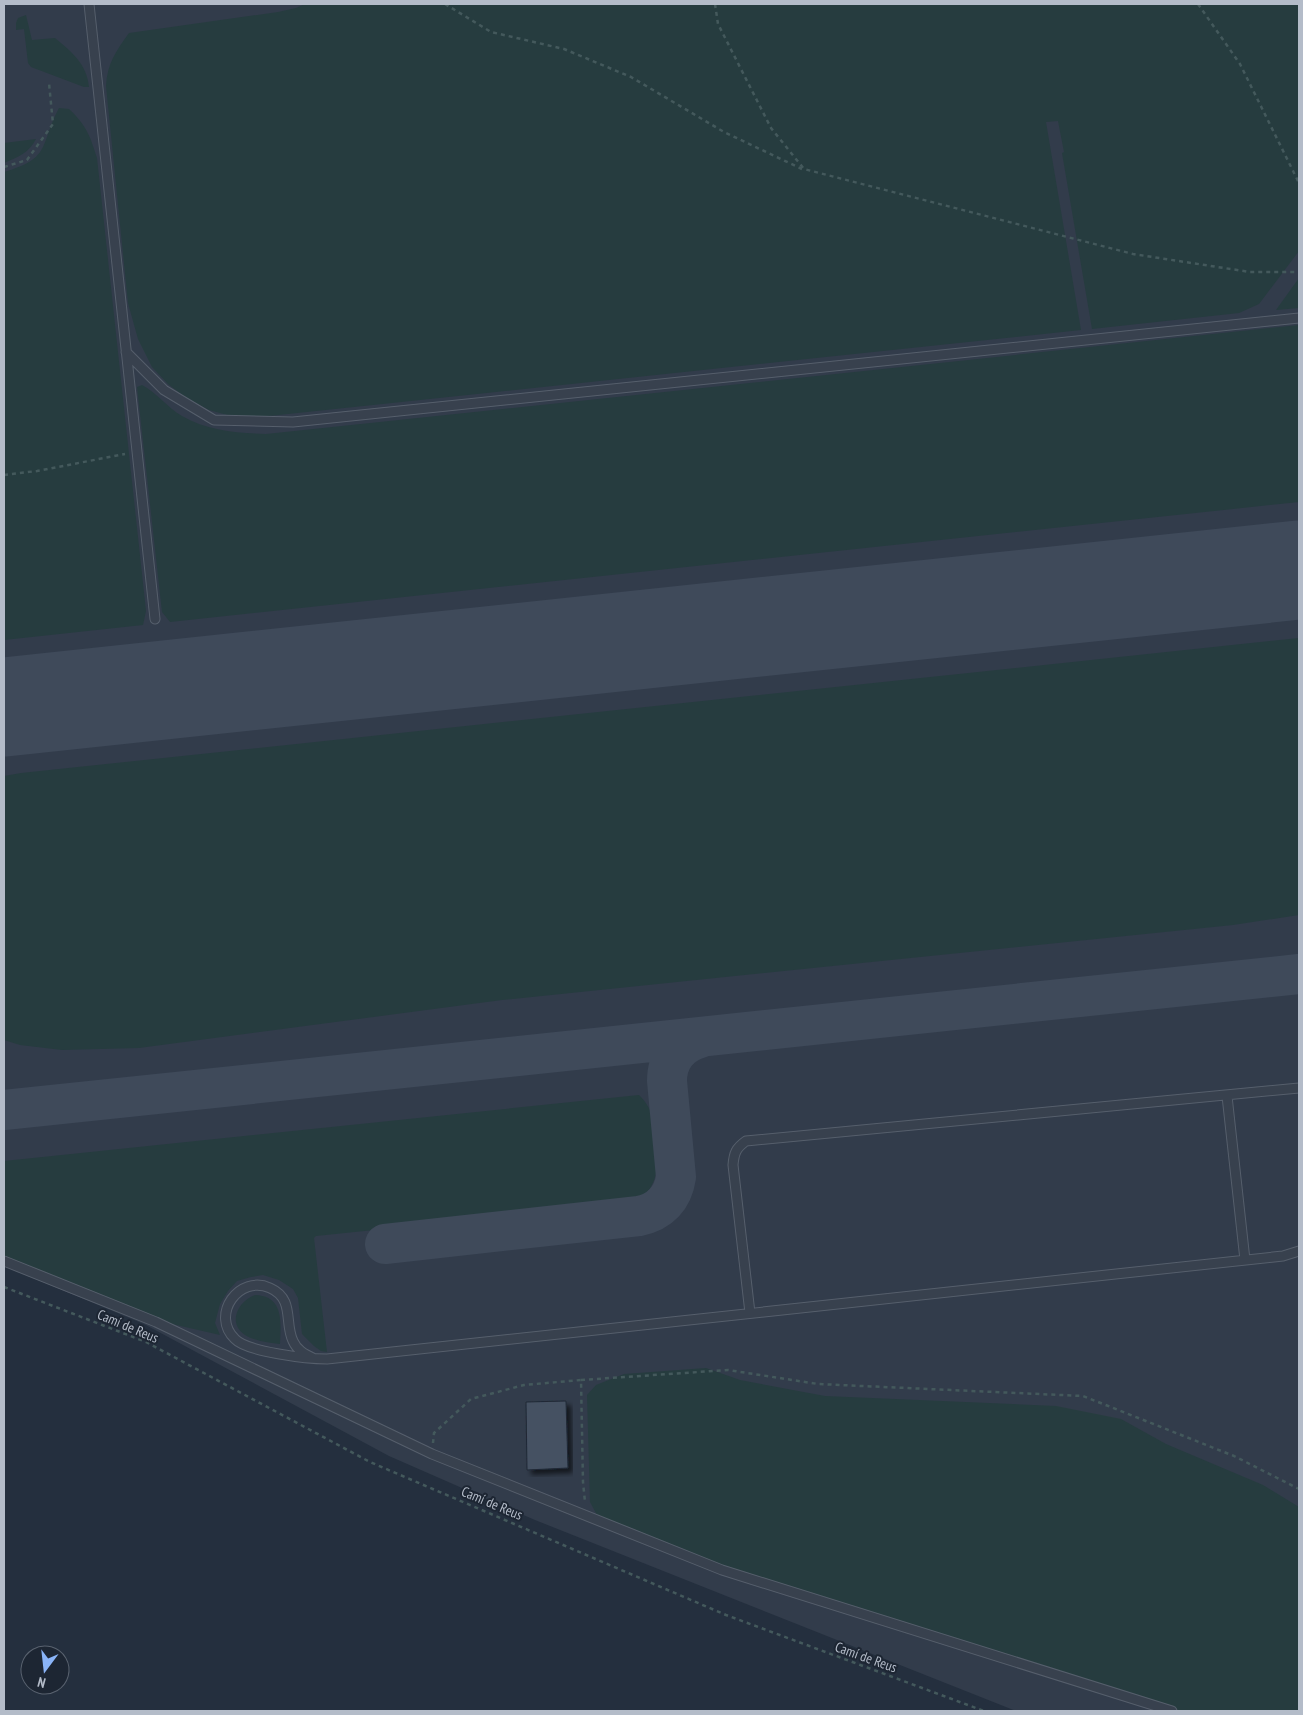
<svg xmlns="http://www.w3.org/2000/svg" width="1303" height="1715" font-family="'PT Sans Narrow',sans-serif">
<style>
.airport{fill:#323c4b}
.green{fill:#263c3f}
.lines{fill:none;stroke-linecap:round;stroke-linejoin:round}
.taxiway{stroke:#3f4a5a;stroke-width:40}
.runway{stroke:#3f4a5a;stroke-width:99}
.building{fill:#455162;stroke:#1f2835;filter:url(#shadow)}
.lane-casing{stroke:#565f6c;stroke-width:11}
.path{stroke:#44595c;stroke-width:2.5;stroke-dasharray:4 4;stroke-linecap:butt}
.lane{stroke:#38414e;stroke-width:9}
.labels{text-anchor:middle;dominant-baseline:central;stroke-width:4;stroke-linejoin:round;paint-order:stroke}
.street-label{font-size:14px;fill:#b4bcc9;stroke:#1d2633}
</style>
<defs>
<filter id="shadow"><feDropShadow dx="4.5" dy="4.5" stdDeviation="2.5" flood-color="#0009"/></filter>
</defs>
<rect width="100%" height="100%" fill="#242f3e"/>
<path class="airport" d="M 4,4 L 1299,4 L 1299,1711 L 1016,1711 L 535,1520 L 389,1456 L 144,1324 L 4,1266 Z"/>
<path class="green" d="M 305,4 L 1299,4 L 1299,251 L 1259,304 L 1239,313 L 1092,329 L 1062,153 L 1064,152 L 1058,121 L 1046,122 L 1081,330 L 269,416 L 231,416 L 209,410 L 185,397 L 168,384 L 152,367 L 138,339 L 128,303 L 106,86 C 107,64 116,51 129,33 L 278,12 L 296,8 Z
M 26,15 L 32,40 L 55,38 C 71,51 87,64 89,87 L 84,87 L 31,67 L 28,63 L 24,29 L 16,30 L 16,23 L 18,18 Z
M 59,108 L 69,109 C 87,126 90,136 97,158 L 146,611 L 143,625 L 4,640 L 4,172 C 52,158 39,146 59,108 Z
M 36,139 C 29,153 18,157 4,163 L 4,143 Z
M 1299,278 L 1299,308 L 1276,310 Z
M 1299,325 L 1299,502 L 170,622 L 162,612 L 137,387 L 142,385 C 157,393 168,408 182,416 C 208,431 237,433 266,434 Z
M 1299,638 L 1299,915 L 1233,925 L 502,1000 L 139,1048 L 62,1050 L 20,1045 L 4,1040 L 4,776 L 21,773 Z
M 639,1095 C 653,1109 653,1119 655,1138 C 659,1166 660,1193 628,1204 L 316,1236 L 314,1238 L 327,1352 L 321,1351 L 314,1346 L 302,1334 L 298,1298 L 293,1289 L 279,1280 L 263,1275 L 251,1277 L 237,1281 L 228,1291 L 220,1304 L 215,1323 L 220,1335 L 159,1321 L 92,1294 L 4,1256 L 4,1161 Z
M 255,1295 C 284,1296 281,1322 280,1344 C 269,1343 255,1341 245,1335 C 227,1323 238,1301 255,1295 Z
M 706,1368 L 740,1380 L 825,1396 L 1056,1406 L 1121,1419 L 1166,1444 L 1263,1485 L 1299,1507 L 1299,1711 L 1181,1711 L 624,1534 L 598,1517 L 590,1502 L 587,1395 L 596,1385 L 624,1374 Z"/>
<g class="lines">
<path class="taxiway" d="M 4,1110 L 1299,974
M 385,1244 L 639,1216 C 660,1212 673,1198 676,1177 L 667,1081 C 667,1059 679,1044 700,1038"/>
<path class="runway" d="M 4,707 L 1299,570"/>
</g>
<path class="building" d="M 566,1401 L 568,1468 L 527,1470 L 526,1402 Z"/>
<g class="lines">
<defs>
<path id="lane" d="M 89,4 L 155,619
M 126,352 L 164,390 L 214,420 L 293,422 L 1299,318
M 1227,1096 L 1245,1260
M 4,1261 L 156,1322 L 432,1454 L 722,1570 L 1172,1711
M 750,1313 L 733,1165 C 734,1153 736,1148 746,1141 L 1299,1088
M 313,1358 C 304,1354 297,1350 293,1341 C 284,1323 295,1299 270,1288 C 239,1274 210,1315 235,1339 C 247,1352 308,1359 327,1359 L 1283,1256 L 1299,1251"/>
</defs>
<use href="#lane" class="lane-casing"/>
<path class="path" d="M 445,4 L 491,32 L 564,49 L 631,77 L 724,132 L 802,169
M 715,4 L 718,24 L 771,128 L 804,169 L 1133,254 L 1250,272 L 1299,272
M 1198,4 L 1240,64 L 1299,183
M 4,167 L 27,160 L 53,124 L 49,83
M 4,475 L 37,471 L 125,454
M 4,1287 L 146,1342 L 370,1462 L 726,1615 L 984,1711
M 581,1380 L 728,1370 L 818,1384 L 1083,1396 L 1234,1456 L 1299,1489
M 433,1443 L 434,1433 L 471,1399 L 524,1385 L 581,1380 L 583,1482 L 585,1502"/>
<use href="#lane" class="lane"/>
</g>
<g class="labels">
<g class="street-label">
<text transform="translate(128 1326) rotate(23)">Camí de Reus</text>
<text transform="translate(492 1503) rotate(23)">Camí de Reus</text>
<text transform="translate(866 1657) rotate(20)">Camí de Reus</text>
</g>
</g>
<rect width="1303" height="1715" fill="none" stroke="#b4bcc9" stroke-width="10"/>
<g transform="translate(45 1670) rotate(195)"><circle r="24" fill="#1d2633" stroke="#59626f"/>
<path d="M0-4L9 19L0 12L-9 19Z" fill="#8ab4f8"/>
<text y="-8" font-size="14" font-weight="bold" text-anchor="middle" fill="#b4bcc9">N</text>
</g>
</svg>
